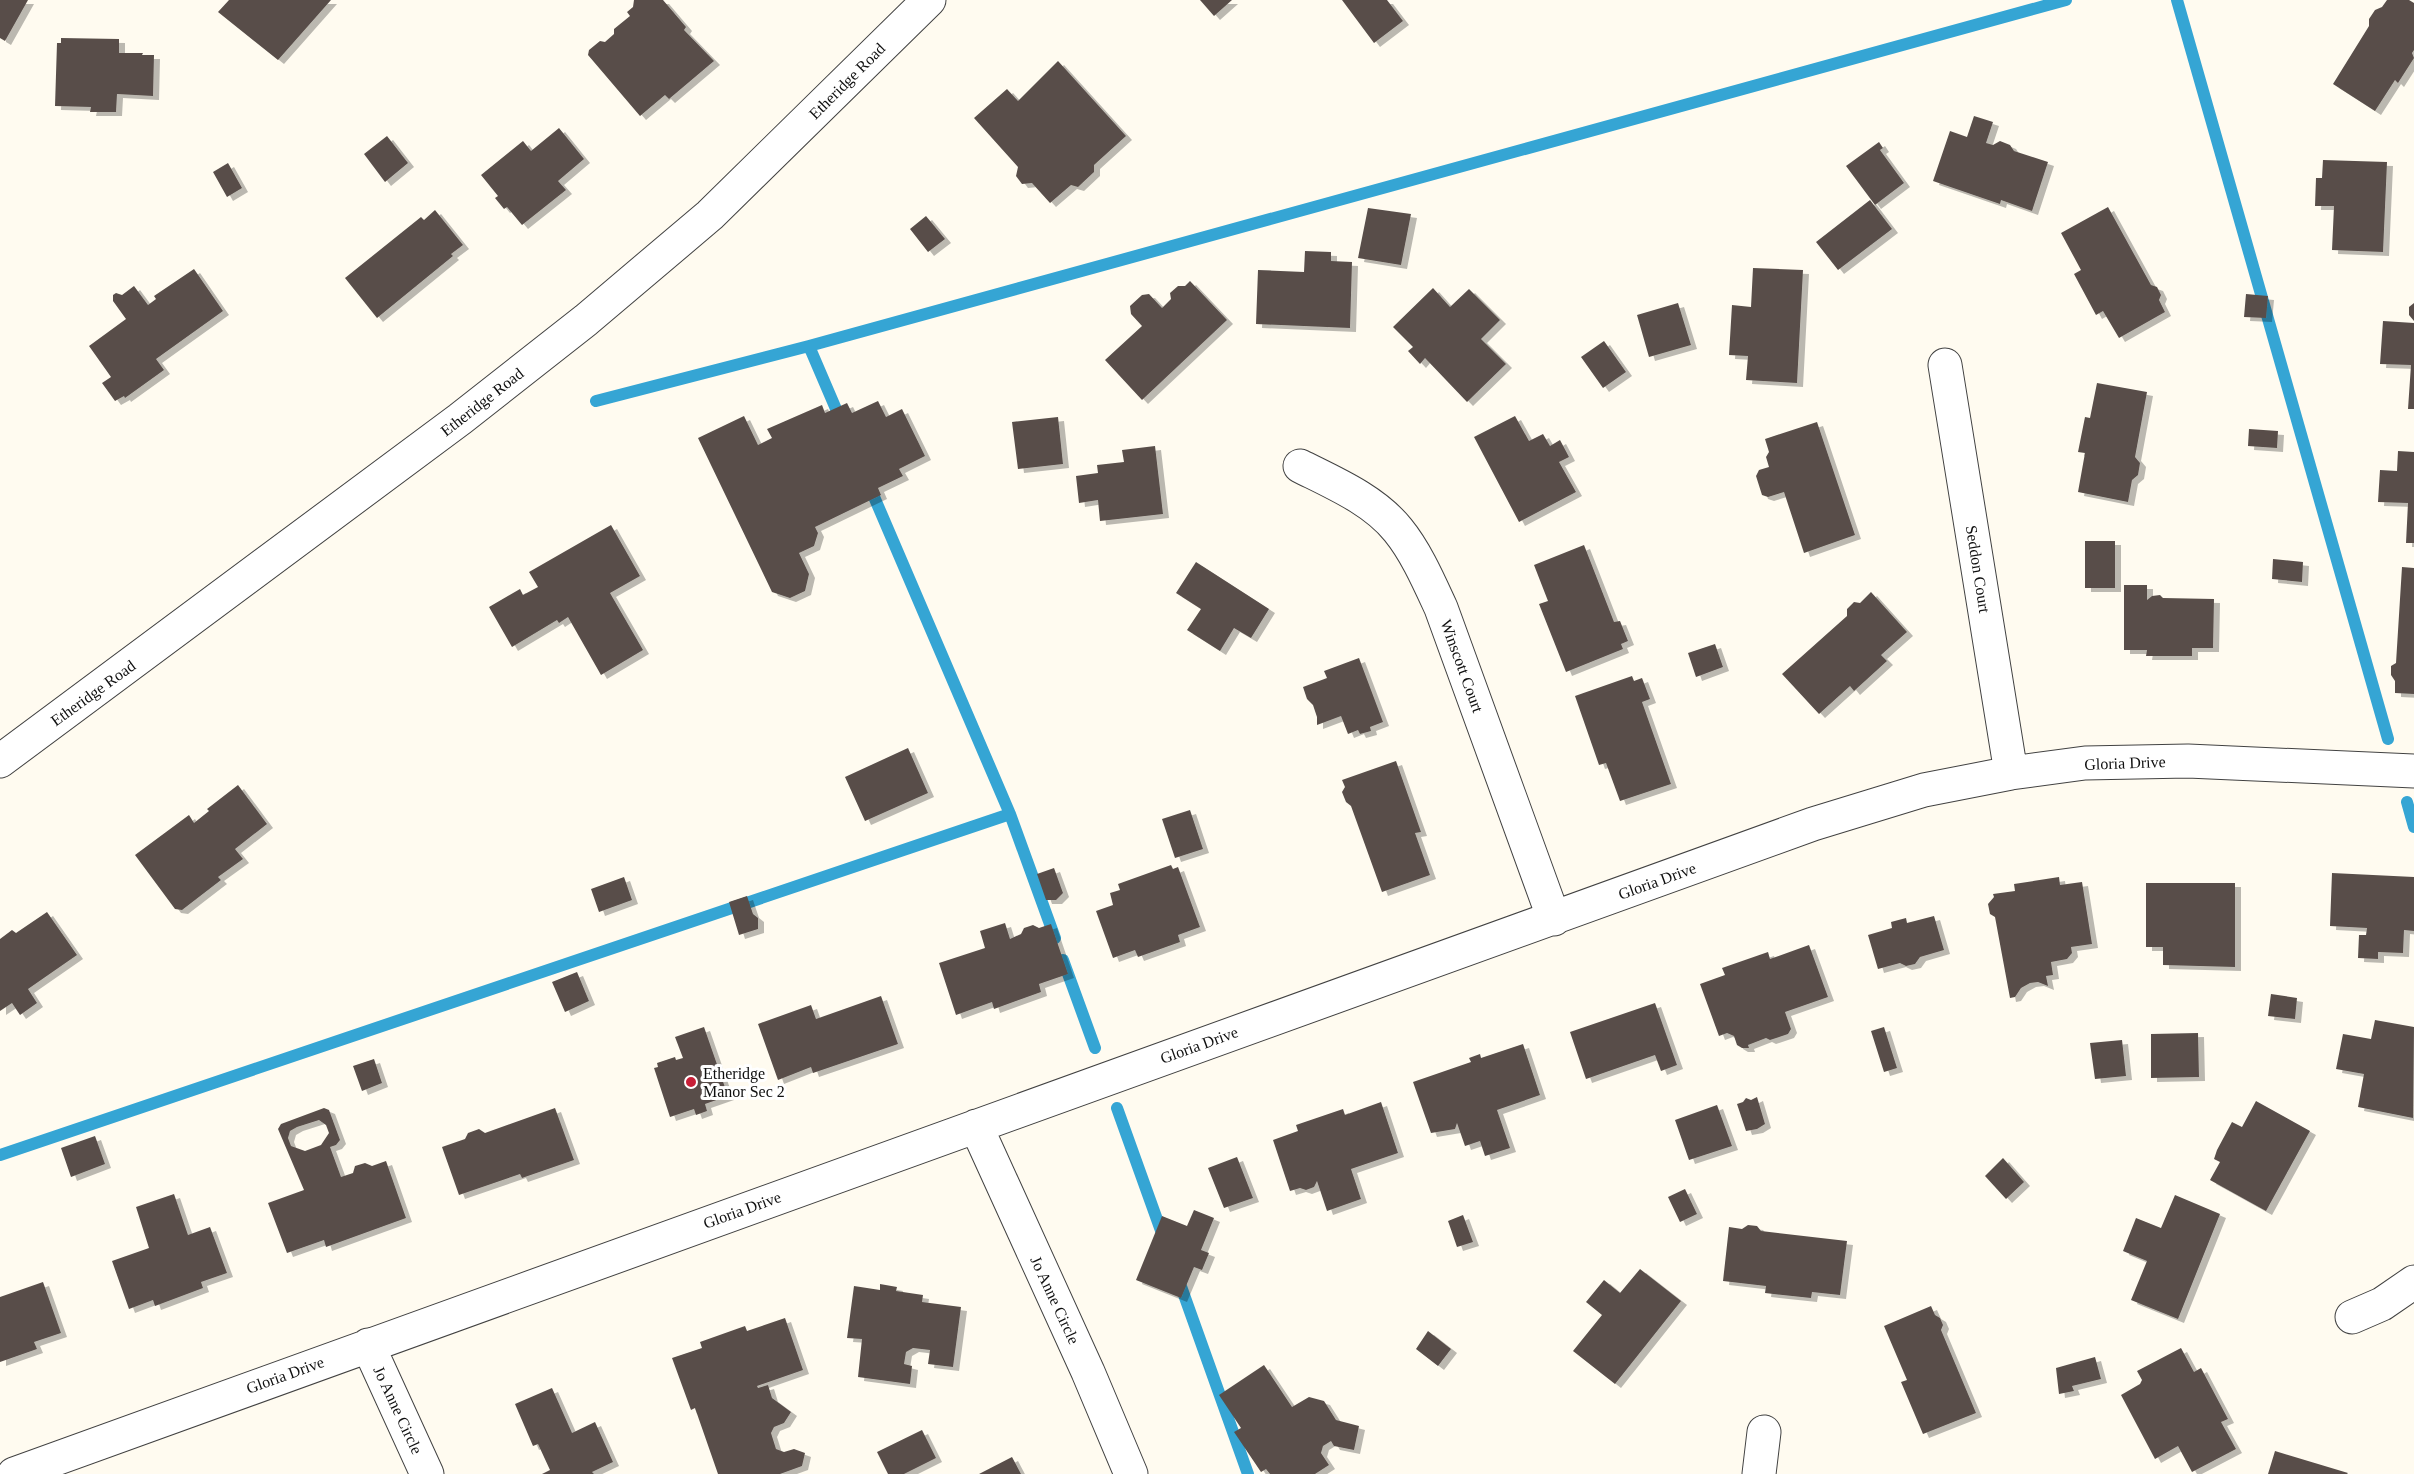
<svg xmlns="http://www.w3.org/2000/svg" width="2414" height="1474" font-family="Georgia,serif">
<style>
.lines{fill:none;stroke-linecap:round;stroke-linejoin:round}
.stream{stroke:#35a5d4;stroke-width:12}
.building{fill:#584e4a;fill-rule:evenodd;filter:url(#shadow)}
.minor-casing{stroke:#424242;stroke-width:35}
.minor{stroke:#fff;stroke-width:33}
.poi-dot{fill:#c71f37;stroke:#fff;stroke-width:2}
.labels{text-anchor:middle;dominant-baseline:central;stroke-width:6;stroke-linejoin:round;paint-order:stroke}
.street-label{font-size:16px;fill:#0f0f0f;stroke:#fff}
.poi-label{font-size:16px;fill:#0f0f0f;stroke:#fff;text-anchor:start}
</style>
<defs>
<filter id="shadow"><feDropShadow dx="6" dy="4" stdDeviation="0" flood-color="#0004"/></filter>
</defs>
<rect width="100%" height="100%" fill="#fffbf0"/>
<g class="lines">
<path class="stream" d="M 2177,0 L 2388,739
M 809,346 L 842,423
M 596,401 L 809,346 L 2066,0
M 869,485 L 1010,814 L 1055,938
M 2407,802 L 2414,827
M 1063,960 L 1095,1048
M 1117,1108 L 1164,1239
M 0,1155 L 1010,814
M 1178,1278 L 1248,1474"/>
</g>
<path class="building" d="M 0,0 L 28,0 L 5,41 L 0,38 Z
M 229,0 L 331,0 L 278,60 L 218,12 Z
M 634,0 L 663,0 L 686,27 L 684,30 L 714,61 L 669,99 L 665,95 L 640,116 L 588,55 L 589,50 L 600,41 L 605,42 L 614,34 L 614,29 L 630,16 L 627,12 L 633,7 Z
M 1200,0 L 1232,0 L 1214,16 Z
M 1342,0 L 1387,0 L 1403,21 L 1374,43 Z
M 2387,0 L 2409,0 L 2414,3 L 2414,50 L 2412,53 L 2414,58 L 2398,83 L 2395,80 L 2375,111 L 2333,84 L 2369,26 L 2369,19 L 2375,10 L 2382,7 Z
M 61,38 L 119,39 L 119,53 L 143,53 L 142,55 L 154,55 L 153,96 L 117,94 L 116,112 L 90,112 L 91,107 L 55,106 L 57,43 L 61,43 Z
M 1058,61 L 1126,136 L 1094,165 L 1094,172 L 1078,187 L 1071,185 L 1050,203 L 1032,183 L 1022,184 L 1016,176 L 1018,167 L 974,118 L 1007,89 L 1018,101 Z
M 1974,116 L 1993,122 L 1986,143 L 1993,145 L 2000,141 L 2010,145 L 2014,151 L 2048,162 L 2032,211 L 2001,200 L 2000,204 L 1933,181 L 1950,131 L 1967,137 Z
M 559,128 L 584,159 L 558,181 L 566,190 L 522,225 L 507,207 L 504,209 L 495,198 L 498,196 L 481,175 L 523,141 L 531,151 Z
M 387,136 L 408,163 L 385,182 L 364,154 Z
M 1879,142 L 1883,148 L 1880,150 L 1904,183 L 1875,205 L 1846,166 Z
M 2323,160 L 2387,162 L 2383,252 L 2332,250 L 2334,206 L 2315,206 L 2316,178 L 2322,178 Z
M 228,163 L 242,188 L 227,197 L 213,172 Z
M 1870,200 L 1892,229 L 1838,270 L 1816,242 Z
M 2108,207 L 2151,285 L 2157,287 L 2161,295 L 2159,300 L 2165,312 L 2119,338 L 2103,311 L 2096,315 L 2074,274 L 2081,270 L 2061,233 Z
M 1368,208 L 1411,214 L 1401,265 L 1358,258 Z
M 435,210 L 463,245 L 451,254 L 453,256 L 377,318 L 345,278 L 421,217 L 424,220 Z
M 926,216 L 945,239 L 928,252 L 910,229 Z
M 1305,251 L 1331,252 L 1331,261 L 1352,262 L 1350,328 L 1256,324 L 1258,270 L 1304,272 Z
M 1753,268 L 1803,270 L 1797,383 L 1746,380 L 1748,356 L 1729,355 L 1732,305 L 1751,307 Z
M 194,269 L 223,311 L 156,359 L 164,370 L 125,398 L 124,396 L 115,401 L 102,383 L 111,377 L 89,346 L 126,319 L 113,301 L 113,295 L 116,293 L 122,295 L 134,286 L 148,305 L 156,299 L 154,296 Z
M 1190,281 L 1227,320 L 1142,400 L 1105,360 L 1142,326 L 1131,314 L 1130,306 L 1142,295 L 1149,294 L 1162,308 L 1171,299 L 1170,293 L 1178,286 L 1185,286 Z
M 1433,288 L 1450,307 L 1469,289 L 1500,320 L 1481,339 L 1506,364 L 1467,402 L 1425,358 L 1420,364 L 1408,351 L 1413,347 L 1393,327 Z
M 2246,294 L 2268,296 L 2266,318 L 2244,317 Z
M 1678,303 L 1691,345 L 1649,357 L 1637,315 Z
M 2414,303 L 2414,321 L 2409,315 L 2409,307 Z
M 2383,321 L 2414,323 L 2414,409 L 2408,409 L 2411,365 L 2380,364 Z
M 1604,341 L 1626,372 L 1603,388 L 1581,357 Z
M 2097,383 L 2147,392 L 2135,457 L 2140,463 L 2138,475 L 2132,480 L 2128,502 L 2078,492 L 2085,453 L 2078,452 L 2085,417 L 2090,418 Z
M 878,401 L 886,417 L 902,409 L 925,456 L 899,469 L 903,476 L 878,488 L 881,495 L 815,527 L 818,533 L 814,546 L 799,553 L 809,574 L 805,591 L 790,598 L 772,592 L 698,438 L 744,416 L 758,445 L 772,438 L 767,429 L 822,405 L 825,413 L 847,403 L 852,413 Z
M 1515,416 L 1529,441 L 1543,434 L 1550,446 L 1560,440 L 1569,457 L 1559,462 L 1576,492 L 1519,522 L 1474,437 Z
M 1058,417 L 1063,464 L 1018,469 L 1012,422 Z
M 1817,422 L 1855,535 L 1804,553 L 1784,492 L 1768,497 L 1762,495 L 1756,476 L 1759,470 L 1769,467 L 1766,457 L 1769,452 L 1765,439 Z
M 2249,429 L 2278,431 L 2277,448 L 2248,446 Z
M 1155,446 L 1163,514 L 1100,521 L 1098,500 L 1079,503 L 1076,476 L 1098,473 L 1097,465 L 1124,462 L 1122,450 Z
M 2398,451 L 2414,452 L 2414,543 L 2406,543 L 2408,503 L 2378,502 L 2380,470 L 2397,471 Z
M 611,525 L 640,576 L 610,593 L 643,650 L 601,675 L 568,617 L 559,623 L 557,620 L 512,647 L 489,607 L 520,589 L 523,595 L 538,587 L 529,572 Z
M 2085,541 L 2115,541 L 2115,588 L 2085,588 Z
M 1584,545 L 1614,622 L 1620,621 L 1628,641 L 1621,644 L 1623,649 L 1566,672 L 1539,604 L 1548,601 L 1534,565 Z
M 2273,559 L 2303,562 L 2302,582 L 2272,579 Z
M 1196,562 L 1269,609 L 1251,638 L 1234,628 L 1220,651 L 1187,630 L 1201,609 L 1176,593 Z
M 2402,567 L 2414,568 L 2414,694 L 2395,693 L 2395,681 L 2391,675 L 2391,666 L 2396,663 Z
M 2124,585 L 2147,585 L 2147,600 L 2152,596 L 2160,595 L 2163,598 L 2214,599 L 2213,648 L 2192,648 L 2192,656 L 2146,656 L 2147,650 L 2124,650 Z
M 1871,592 L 1907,632 L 1881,655 L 1887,661 L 1854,691 L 1850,686 L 1819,714 L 1782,674 L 1847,616 L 1847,609 L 1854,602 L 1860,603 Z
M 1715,644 L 1723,667 L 1696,677 L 1688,653 Z
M 1359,658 L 1383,722 L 1370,727 L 1371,731 L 1360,734 L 1358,730 L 1348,734 L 1341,716 L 1317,725 L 1317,717 L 1313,705 L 1307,699 L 1303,687 L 1327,678 L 1324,671 Z
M 1632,676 L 1634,681 L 1642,678 L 1650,699 L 1642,702 L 1671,784 L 1620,801 L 1606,763 L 1599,765 L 1575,696 Z
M 908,748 L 928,793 L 865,821 L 845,777 Z
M 1396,761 L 1421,832 L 1415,833 L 1430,875 L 1382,892 L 1351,806 L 1346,802 L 1342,792 L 1345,787 L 1342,780 Z
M 238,785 L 267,824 L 235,849 L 243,859 L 218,877 L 221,880 L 182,910 L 175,909 L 135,855 L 189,815 L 194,823 L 209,811 L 207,809 Z
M 1190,810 L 1203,849 L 1175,858 L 1162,819 Z
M 1171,865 L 1173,869 L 1178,867 L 1200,927 L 1178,935 L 1180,942 L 1138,957 L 1135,950 L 1113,958 L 1096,911 L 1113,905 L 1110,893 L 1120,890 L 1118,884 Z
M 1054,868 L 1063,893 L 1056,900 L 1046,900 L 1037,874 Z
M 2332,873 L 2414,877 L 2414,931 L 2404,930 L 2403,953 L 2378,952 L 2378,959 L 2358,958 L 2359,935 L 2366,935 L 2367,928 L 2330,926 Z
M 624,877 L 632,900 L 599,912 L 591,889 Z
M 2059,877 L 2060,885 L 2082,882 L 2092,944 L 2071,947 L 2072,953 L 2067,959 L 2051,962 L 2053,975 L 2046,976 L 2048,986 L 2038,982 L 2030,983 L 2021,988 L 2015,997 L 2010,998 L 1995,917 L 1990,914 L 1988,904 L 1994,897 L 1993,894 L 2015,891 L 2014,884 Z
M 2146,883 L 2235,883 L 2235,967 L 2163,965 L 2163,947 L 2146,947 Z
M 747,896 L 753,914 L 758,918 L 758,929 L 739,935 L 729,902 Z
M 47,912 L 77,955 L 28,989 L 37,1003 L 20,1015 L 12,1003 L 0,1011 L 0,939 L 12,930 L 16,933 Z
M 1934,916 L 1944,950 L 1920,957 L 1915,964 L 1906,966 L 1900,963 L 1878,969 L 1868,935 L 1892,928 L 1891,922 L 1906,918 L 1907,923 Z
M 1005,923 L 1010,939 L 1021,934 L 1024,928 L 1033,925 L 1039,928 L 1051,924 L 1068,974 L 1039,984 L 1041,992 L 994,1009 L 992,1002 L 956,1015 L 939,963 L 985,948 L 980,931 Z
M 1809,945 L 1828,997 L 1785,1012 L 1791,1029 L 1788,1034 L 1770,1040 L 1766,1038 L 1748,1045 L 1749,1048 L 1742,1048 L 1737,1045 L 1734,1036 L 1727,1033 L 1719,1036 L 1700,984 L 1725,975 L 1722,968 L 1768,952 L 1770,959 Z
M 577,972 L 589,1001 L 565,1012 L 552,982 Z
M 2271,994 L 2297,998 L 2295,1019 L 2268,1016 Z
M 881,996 L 898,1044 L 813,1073 L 811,1067 L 778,1080 L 758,1024 L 811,1005 L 816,1019 Z
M 1655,1003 L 1677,1065 L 1661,1071 L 1655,1055 L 1586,1079 L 1570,1032 Z
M 2375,1020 L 2414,1027 L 2413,1118 L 2358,1107 L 2364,1074 L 2336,1069 L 2343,1034 L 2371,1039 Z
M 704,1027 L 728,1096 L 705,1104 L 707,1111 L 696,1115 L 694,1109 L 670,1117 L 654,1068 L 658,1067 L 657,1063 L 675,1057 L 676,1060 L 683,1058 L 675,1037 Z
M 1884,1027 L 1897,1068 L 1884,1072 L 1871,1031 Z
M 2198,1033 L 2199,1077 L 2151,1078 L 2151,1034 Z
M 2122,1040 L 2126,1076 L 2095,1079 L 2090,1043 Z
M 1523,1044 L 1540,1095 L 1497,1110 L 1510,1148 L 1485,1156 L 1480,1141 L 1465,1146 L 1457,1123 L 1455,1129 L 1431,1133 L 1413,1082 L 1471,1062 L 1469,1058 L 1480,1054 L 1481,1058 Z
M 374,1059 L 382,1083 L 362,1091 L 353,1066 Z
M 1757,1097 L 1765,1124 L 1757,1129 L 1746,1131 L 1737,1104 L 1743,1102 L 1746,1098 L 1751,1100 Z
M 2256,1101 L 2310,1131 L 2266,1211 L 2210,1180 L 2220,1162 L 2214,1159 L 2217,1150 L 2232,1122 L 2242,1127 Z
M 1381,1102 L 1398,1153 L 1351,1169 L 1361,1199 L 1327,1211 L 1317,1181 L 1314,1187 L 1306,1190 L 1300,1188 L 1290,1191 L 1273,1140 L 1298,1131 L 1296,1125 L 1343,1109 L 1345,1115 Z
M 1717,1105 L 1732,1146 L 1689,1160 L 1675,1120 Z
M 324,1108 L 329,1110 L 340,1140 L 336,1145 L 330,1147 L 341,1177 L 353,1173 L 355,1166 L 365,1163 L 372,1166 L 386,1161 L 406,1218 L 326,1247 L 324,1240 L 287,1253 L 268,1203 L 304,1190 L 278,1129 L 281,1124 ZM 319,1120 L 326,1125 L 329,1133 L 321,1145 L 305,1151 L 291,1146 L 288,1138 L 290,1131 L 297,1127 Z
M 555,1108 L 574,1160 L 522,1178 L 520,1174 L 459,1195 L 442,1147 L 465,1139 L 468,1133 L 479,1129 L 485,1133 Z
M 95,1136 L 105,1164 L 71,1177 L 61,1148 Z
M 1237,1157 L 1253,1198 L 1224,1208 L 1208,1168 Z
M 2003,1158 L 2024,1182 L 2006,1199 L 1985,1176 Z
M 1685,1189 L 1697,1214 L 1680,1222 L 1668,1197 Z
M 174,1194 L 188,1235 L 210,1227 L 227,1273 L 201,1282 L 203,1288 L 155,1306 L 153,1300 L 129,1309 L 112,1261 L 149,1248 L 136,1207 Z
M 2175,1195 L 2220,1214 L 2178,1319 L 2131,1300 L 2147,1261 L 2123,1251 L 2136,1218 L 2161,1228 Z
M 1194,1210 L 1214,1218 L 1201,1250 L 1209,1253 L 1202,1270 L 1194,1267 L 1181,1298 L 1136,1280 L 1162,1216 L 1187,1226 Z
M 1463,1215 L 1473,1242 L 1457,1247 L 1448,1221 Z
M 1748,1225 L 1757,1226 L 1761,1231 L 1847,1241 L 1840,1295 L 1812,1292 L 1811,1298 L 1765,1293 L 1766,1286 L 1723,1281 L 1729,1227 L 1742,1229 Z
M 1640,1269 L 1681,1301 L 1615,1384 L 1573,1351 L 1602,1315 L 1586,1302 L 1604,1280 L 1620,1293 Z
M 43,1282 L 61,1333 L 34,1342 L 37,1349 L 0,1362 L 0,1297 Z
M 880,1284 L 897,1287 L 896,1291 L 923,1295 L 922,1302 L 961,1307 L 953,1367 L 928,1364 L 930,1350 L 913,1348 L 906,1352 L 904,1364 L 912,1366 L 910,1384 L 858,1377 L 862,1339 L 847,1338 L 854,1286 L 880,1290 Z
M 1931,1306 L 1935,1315 L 1940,1318 L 1943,1325 L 1941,1330 L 1976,1413 L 1923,1434 L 1901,1382 L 1907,1380 L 1884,1326 Z
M 785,1318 L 803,1370 L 757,1386 L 758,1388 L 768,1385 L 772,1398 L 791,1412 L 784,1423 L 774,1427 L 771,1433 L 776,1449 L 784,1452 L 794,1449 L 805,1453 L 802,1466 L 780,1474 L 718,1474 L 695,1408 L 691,1410 L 672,1358 L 702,1348 L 700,1342 L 745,1326 L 747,1331 Z
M 1428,1331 L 1451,1349 L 1438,1366 L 1416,1349 Z
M 2181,1348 L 2194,1372 L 2201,1368 L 2228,1419 L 2221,1422 L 2236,1449 L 2192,1472 L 2178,1446 L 2155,1459 L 2121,1395 L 2140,1384 L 2142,1380 L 2137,1371 Z
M 2095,1357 L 2101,1379 L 2072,1386 L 2074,1391 L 2059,1394 L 2056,1368 Z
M 1264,1365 L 1292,1407 L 1309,1397 L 1324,1401 L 1336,1420 L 1359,1426 L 1354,1450 L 1334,1446 L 1331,1441 L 1323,1446 L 1321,1453 L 1329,1465 L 1315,1474 L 1270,1474 L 1266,1469 L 1261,1472 L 1234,1432 L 1241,1428 L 1219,1395 Z
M 552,1388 L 572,1433 L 595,1422 L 613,1462 L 592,1472 L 594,1474 L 542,1474 L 550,1470 L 538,1444 L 533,1446 L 515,1404 Z
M 922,1430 L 936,1458 L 904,1474 L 888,1474 L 877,1452 Z
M 2275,1451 L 2348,1473 L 2347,1474 L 2268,1474 Z
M 1012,1457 L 1021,1474 L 979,1474 Z"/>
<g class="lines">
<defs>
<path id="minor" d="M 1945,365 L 2011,773
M 1300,466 C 1334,483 1374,500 1398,530 C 1416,552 1429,582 1441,608 L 1554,919
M 0,761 L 460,419 L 586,320 L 710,215 L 929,0
M 976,1126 L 1088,1372 L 1131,1474
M 2352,1317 L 2382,1304 L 2414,1282
M 368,1345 L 427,1474
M 14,1474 L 1813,824 L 1924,790 L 2011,773 L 2085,763 L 2188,761 L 2414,771
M 1759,1474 L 1764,1432"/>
</defs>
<use href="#minor" class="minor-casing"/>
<use href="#minor" class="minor"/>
</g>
<circle class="poi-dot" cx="691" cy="1082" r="6"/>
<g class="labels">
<g class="street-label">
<text transform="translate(847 81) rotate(-45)">Etheridge Road</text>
<text transform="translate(482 402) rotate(-38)">Etheridge Road</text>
<text transform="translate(1978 569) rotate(81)">Seddon Court</text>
<text transform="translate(1462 666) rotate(70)">Winscott Court</text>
<text transform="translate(93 693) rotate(-36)">Etheridge Road</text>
<text transform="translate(2125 763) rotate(-2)">Gloria Drive</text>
<text transform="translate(1657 881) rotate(-20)">Gloria Drive</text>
<text transform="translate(1199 1045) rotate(-20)">Gloria Drive</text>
<text transform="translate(742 1210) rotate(-20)">Gloria Drive</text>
<text transform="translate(1055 1300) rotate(65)">Jo Anne Circle</text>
<text transform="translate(285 1375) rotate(-20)">Gloria Drive</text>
<text transform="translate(398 1410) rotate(65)">Jo Anne Circle</text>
</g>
<g class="poi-label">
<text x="703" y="1073">Etheridge<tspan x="703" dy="18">Manor Sec 2</tspan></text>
</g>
</g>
</svg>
